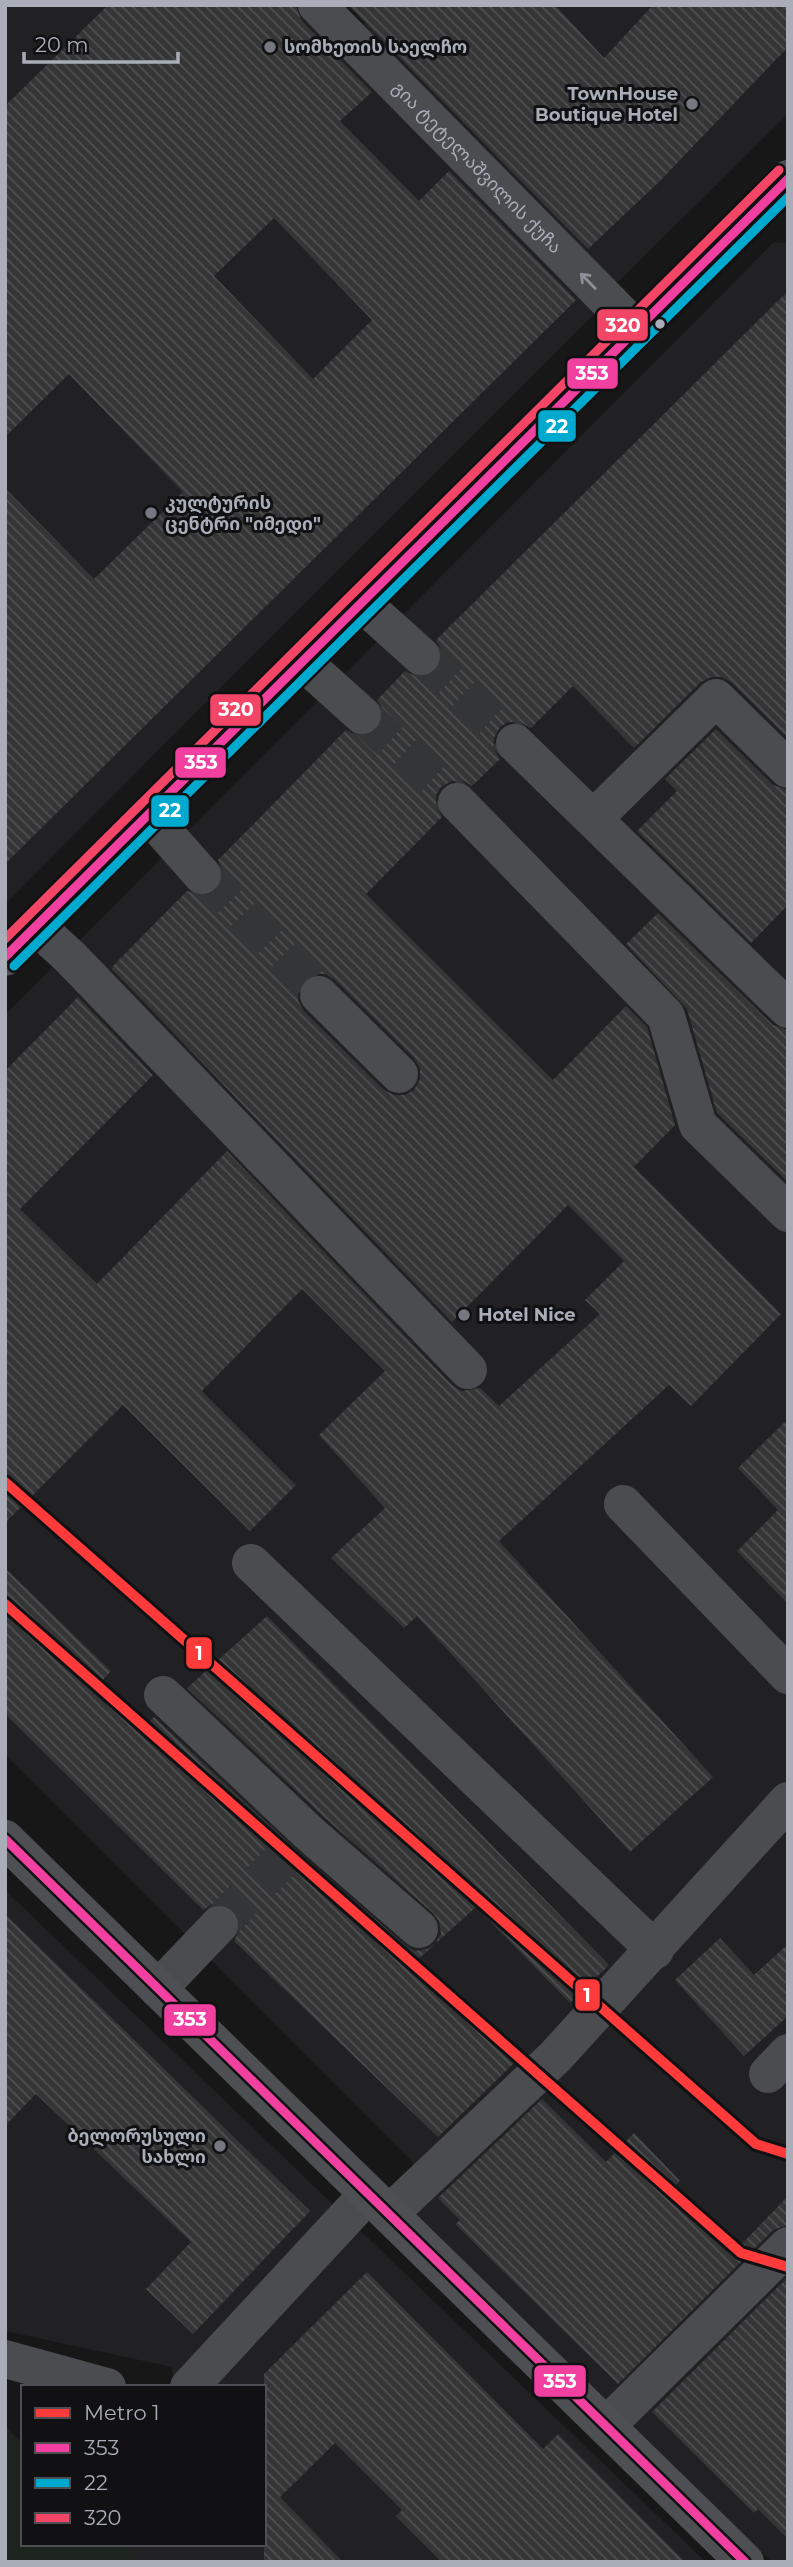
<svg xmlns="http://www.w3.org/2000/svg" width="793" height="2567" font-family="Montserrat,'Noto Sans Georgian',sans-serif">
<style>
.built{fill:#212123}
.green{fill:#1d241e}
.building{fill:url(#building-back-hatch);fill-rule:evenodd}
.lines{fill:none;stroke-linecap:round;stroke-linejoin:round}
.minor-tunnel{stroke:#343537;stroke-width:38;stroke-dasharray:38 19;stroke-linecap:butt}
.minor{stroke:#4b4c50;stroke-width:38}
.major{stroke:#4d4f52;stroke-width:38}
.bus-1-casing{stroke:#111113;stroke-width:14}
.bus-2-casing{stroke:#111113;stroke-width:14}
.bus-3-casing{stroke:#111113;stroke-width:14}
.bus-1{stroke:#f240a1;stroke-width:9}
.bus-2{stroke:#00a9ce;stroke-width:9}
.bus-3{stroke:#f34667;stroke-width:9}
.metro-1-casing{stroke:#111113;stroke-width:16}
.metro-1{stroke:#ff3a3a;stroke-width:10}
.oneway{stroke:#8c9099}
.poi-dot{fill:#757880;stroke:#111113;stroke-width:2.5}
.bus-dot{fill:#a8adb8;stroke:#111113;stroke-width:2.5}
.labels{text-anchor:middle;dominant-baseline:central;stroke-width:6;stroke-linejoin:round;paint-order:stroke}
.poi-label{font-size:18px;font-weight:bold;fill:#a8adb8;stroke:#111113;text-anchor:start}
.street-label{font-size:18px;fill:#a8adb8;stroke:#111113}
.line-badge{stroke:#111113;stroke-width:2.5}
.badge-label{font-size:19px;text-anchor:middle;font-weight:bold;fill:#fff}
</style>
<defs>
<pattern id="building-back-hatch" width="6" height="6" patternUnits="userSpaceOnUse" patternTransform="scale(1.75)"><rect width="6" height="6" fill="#353536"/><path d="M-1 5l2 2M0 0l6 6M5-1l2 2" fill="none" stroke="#4f5051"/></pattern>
</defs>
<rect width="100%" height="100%" fill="#171717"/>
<path class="built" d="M 5,5 L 304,5 L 598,310 L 5,904 Z
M 384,5 L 788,5 L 788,114 L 618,282 L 601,276 L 360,28 Z
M 774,242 L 788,243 L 788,2562 L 772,2562 L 409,2216 L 413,2162 L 5,1754 L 5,1015 Z
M 5,1890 L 706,2562 L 139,2562 L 122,2544 L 264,2544 L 264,2387 L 173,2387 L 172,2367 L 5,2331 Z"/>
<path class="green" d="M 5,2426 L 23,2444 L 23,2544 L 122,2544 L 139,2562 L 5,2562 Z"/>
<path class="building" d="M 108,5 L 296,5 L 301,20 L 372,92 L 340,121 L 419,201 L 449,171 L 576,300 L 5,864 L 5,488 L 94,579 L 183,492 L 69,374 L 5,437 L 5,106 ZM 274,218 L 372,320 L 313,379 L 214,276 Z
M 348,5 L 555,5 L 604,58 L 653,5 L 788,5 L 788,47 L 659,182 L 588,249 Z
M 788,291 L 788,738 L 731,682 L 722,677 L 711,677 L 701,682 L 634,748 L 573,686 L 531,728 L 520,722 L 508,722 L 500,727 L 494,738 L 494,750 L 500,759 L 472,786 L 464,781 L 452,781 L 441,787 L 436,795 L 436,807 L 442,817 L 366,894 L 553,1080 L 626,1006 L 647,1027 L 675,1125 L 634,1167 L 781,1314 L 691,1406 L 669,1385 L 499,1541 L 713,1777 L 630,1852 L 417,1616 L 404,1628 L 331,1558 L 385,1508 L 319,1435 L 385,1371 L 302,1289 L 202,1391 L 296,1485 L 250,1531 L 123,1405 L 5,1523 L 5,1071 L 78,997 L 153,1075 L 20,1209 L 97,1284 L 227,1151 L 452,1385 L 461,1391 L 480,1388 L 499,1406 L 600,1314 L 585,1300 L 624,1261 L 568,1205 L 452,1322 L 111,968 L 187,891 L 206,896 L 217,891 L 222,883 L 223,871 L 218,860 L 346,730 L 358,736 L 369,736 L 378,730 L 383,719 L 383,709 L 377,700 L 405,671 L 417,677 L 428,676 L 437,671 L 442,660 L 442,650 L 436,640 ZM 314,974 L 325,974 L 334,979 L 414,1058 L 420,1068 L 420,1079 L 414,1090 L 405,1095 L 394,1095 L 384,1090 L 304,1011 L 298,1000 L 298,989 L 304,979 Z
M 716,729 L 773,785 L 788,790 L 788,905 L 751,943 L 637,831 L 677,791 L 665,779 Z
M 658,913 L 773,1025 L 788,1030 L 788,1182 L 717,1113 L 687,1009 L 626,944 Z
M 788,1419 L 788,1604 L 737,1551 L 778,1510 L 738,1468 Z
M 5,1568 L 111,1671 L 100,1683 L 143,1728 L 154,1717 L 295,1849 L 405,1945 L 415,1951 L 427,1949 L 435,1944 L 412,1965 L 514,2063 L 438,2137 L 234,1941 L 240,1929 L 240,1920 L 235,1910 L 223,1904 L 212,1904 L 203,1910 L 5,1714 Z
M 267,1616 L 609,1965 L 570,2003 L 476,1907 L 435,1944 L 441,1933 L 439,1921 L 433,1913 L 324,1817 L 187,1688 Z
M 5,1914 L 310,2211 L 193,2334 L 146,2289 L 191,2242 L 36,2094 L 5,2126 Z
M 720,1938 L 754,1975 L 788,1944 L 788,2016 L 744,2056 L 675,1980 Z
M 542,2099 L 606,2162 L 634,2133 L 680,2181 L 672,2189 L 736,2250 L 788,2196 L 788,2225 L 773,2230 L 618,2384 L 455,2224 L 460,2220 L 438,2198 Z
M 367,2272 L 543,2449 L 558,2434 L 685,2562 L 442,2562 L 396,2516 L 402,2510 L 335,2443 L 280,2497 L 343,2562 L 264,2562 L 264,2374 Z
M 788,2277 L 788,2539 L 758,2509 L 754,2513 L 652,2412 Z"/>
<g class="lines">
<path class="minor-tunnel" d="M 421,656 L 515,743
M 362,715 L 457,802
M 202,875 L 319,995
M 219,1925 L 292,1849"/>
<g class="minor">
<path id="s1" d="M 317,5 L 637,330"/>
<path d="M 362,603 L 421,656"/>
<path d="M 302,661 L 362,715"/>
<path d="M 515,743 L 788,1009"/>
<path d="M 457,802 L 666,1016 L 698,1125 L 788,1213"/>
<path d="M 149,815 L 202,875"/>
<path d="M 594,818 L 716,698 L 788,769"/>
<path d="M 36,926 L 70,957 L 468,1370"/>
<path d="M 319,995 L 399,1074"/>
<path d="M 623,1504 L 788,1675"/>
<path d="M 251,1563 L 655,1950"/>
<path d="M 163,1695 L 309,1833 L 419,1929"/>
<path d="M 158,1989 L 219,1925"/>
<path d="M 768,2074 L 788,2053"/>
<path d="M 389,2214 L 555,2057 L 788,1801"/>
<path d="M 5,2359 L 107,2387"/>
<path d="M 189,2387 L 368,2194"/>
<path d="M 606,2426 L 788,2246"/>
</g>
<path class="major" d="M 5,957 L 788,179
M 5,1839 L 745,2562"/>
<defs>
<path id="bus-1" d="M 5,957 L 788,179
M 5,1839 L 745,2562"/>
<path id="bus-2" d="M 14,966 L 788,197"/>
<path id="bus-3" d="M 5,939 L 779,170"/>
</defs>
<use href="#bus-1" class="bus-1-casing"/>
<use href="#bus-2" class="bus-2-casing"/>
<use href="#bus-3" class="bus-3-casing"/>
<use href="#bus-1" class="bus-1"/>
<use href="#bus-2" class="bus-2"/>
<use href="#bus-3" class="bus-3"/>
<defs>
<path id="metro-1" d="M 5,1482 L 756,2144 L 788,2154
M 5,1604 L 741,2253 L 788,2267"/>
</defs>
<use href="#metro-1" class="metro-1-casing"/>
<use href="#metro-1" class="metro-1"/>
</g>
<defs><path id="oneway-shaft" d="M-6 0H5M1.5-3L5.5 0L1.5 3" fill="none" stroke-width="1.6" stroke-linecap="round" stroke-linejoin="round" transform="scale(1.75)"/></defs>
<use class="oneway" href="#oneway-shaft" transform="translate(588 281) rotate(-134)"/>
<g class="poi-dot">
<circle cx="270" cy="47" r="7"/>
<circle cx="692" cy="104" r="7"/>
<circle cx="151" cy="513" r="7"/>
<circle cx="464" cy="1315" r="7"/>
<circle cx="220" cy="2146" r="7"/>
</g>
<circle class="bus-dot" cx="660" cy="324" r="6"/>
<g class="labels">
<g class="poi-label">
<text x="284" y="47">სომხეთის საელჩო</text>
<text x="678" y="94" text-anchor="end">TownHouse<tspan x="678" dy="21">Boutique Hotel</tspan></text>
<text x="165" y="503">კულტურის<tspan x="165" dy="21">ცენტრი "იმედი"</tspan></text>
<text x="478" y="1315">Hotel Nice</text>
<text x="206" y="2136" text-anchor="end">ბელორუსული<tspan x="206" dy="21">სახლი</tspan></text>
</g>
<g class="street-label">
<text stroke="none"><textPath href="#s1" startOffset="228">გია ტეტელაშვილის ქუჩა</textPath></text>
</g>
</g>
<g class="line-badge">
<rect x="596" y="308" width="53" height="34" rx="7" fill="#f34667"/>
<rect x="566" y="357" width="53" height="33" rx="7" fill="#f240a1"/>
<rect x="537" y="409" width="40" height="34" rx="7" fill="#00a9ce"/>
<rect x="209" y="693" width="53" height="34" rx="7" fill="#f34667"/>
<rect x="174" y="746" width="53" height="33" rx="7" fill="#f240a1"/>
<rect x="150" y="794" width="40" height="34" rx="7" fill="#00a9ce"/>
<rect x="185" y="1636" width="28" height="34" rx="7" fill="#ff3a3a"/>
<rect x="574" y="1978" width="27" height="34" rx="7" fill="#ff3a3a"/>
<rect x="163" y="2003" width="54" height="34" rx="7" fill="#f240a1"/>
<rect x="533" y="2364" width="54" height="34" rx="7" fill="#f240a1"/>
</g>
<g class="badge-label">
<text x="623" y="332">320</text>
<text x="592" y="380">353</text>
<text x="557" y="433">22</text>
<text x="236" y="716">320</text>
<text x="201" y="769">353</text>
<text x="170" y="817">22</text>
<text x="199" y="1660">1</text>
<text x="587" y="2002">1</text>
<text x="190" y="2026">353</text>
<text x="560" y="2388">353</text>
</g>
<rect width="793" height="2567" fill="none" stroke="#a8adb8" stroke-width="14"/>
<rect x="21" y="2385" width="245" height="161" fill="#111113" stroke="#4d4f55" stroke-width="2"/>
<rect x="35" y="2408" width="35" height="10" fill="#ff3a3a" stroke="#4d4f55" stroke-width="2"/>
<text x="84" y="2420" font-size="21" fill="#a8adb8">Metro 1</text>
<rect x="35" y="2443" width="35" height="10" fill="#f240a1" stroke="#4d4f55" stroke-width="2"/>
<text x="84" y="2455" font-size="21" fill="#a8adb8">353</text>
<rect x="35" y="2478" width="35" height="10" fill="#00a9ce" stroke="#4d4f55" stroke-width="2"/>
<text x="84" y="2490" font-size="21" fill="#a8adb8">22</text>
<rect x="35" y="2513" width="35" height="10" fill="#f34667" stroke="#4d4f55" stroke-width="2"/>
<text x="84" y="2525" font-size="21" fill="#a8adb8">320</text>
<path d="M24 52v10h154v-10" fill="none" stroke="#a8adb8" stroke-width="3.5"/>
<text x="35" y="52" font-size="21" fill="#a8adb8" stroke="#111113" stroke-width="5" paint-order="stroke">20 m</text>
</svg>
